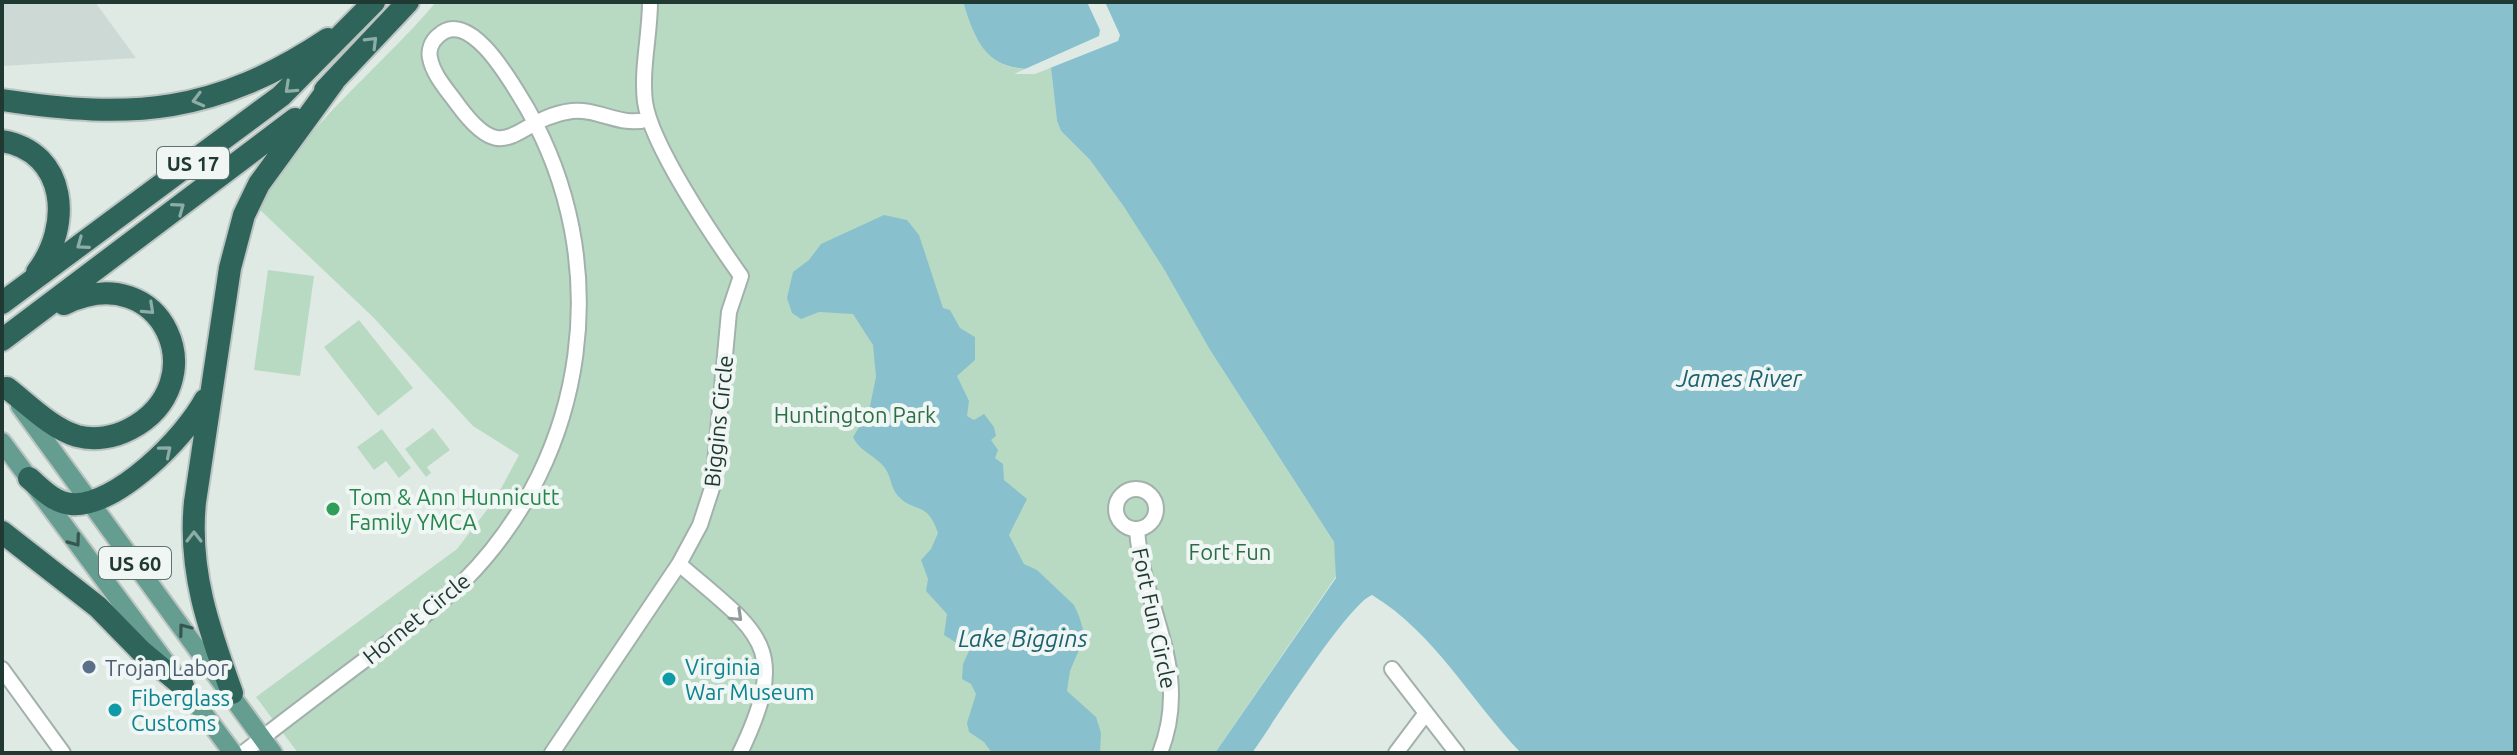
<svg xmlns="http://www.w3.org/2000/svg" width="2517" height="755" font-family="Ubuntu,sans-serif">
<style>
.built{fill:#cdd9d4}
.green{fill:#b8dac2}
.water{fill:#88c1cd}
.pier{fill:#dfeae5}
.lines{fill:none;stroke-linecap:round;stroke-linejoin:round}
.minor-casing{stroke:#a2b1ac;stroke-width:18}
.major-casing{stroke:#bcc4c2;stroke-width:22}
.highway-casing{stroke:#bcc4c2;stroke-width:26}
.minor{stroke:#fff;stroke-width:14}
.major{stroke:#659e91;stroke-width:18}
.highway{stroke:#2e645a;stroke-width:22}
.oneway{stroke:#8eada6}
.oneway2{stroke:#35574f}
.oneway3{stroke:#909c99}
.leisure-dot{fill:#2e9e5b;stroke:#eff6f3;stroke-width:3}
.service-dot{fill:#5c6f8a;stroke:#eff6f3;stroke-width:3}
.culture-dot{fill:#0f9aa8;stroke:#eff6f3;stroke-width:3}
.labels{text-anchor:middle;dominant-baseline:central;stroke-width:8;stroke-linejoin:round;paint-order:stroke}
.shield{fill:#eff6f3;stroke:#5f726d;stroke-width:2}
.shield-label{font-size:20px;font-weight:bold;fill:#213933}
.park-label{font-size:22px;fill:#2d6e48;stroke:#eff6f3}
.street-label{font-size:22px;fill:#213933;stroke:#eff6f3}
.leisure-label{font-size:22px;fill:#27864d;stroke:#eff6f3;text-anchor:start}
.culture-label{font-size:22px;fill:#0d838f;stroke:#eff6f3;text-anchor:start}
.service-label{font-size:22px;fill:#4e5e75;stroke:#eff6f3;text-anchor:start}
.water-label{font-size:24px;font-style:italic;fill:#1e6272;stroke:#eff6f3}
</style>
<rect width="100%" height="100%" fill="#dfeae5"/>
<path class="built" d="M 2,2 L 95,2 L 136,58 L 2,66 Z"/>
<path class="green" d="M 436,2 L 963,2 C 978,54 995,75 1051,68 L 1057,121 L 1061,131 L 1090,160 L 1124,207 L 1165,269 L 1210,350 L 1334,542 L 1337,575 L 1215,753 L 298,753 L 256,697 L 457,549 L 496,498 L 519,455 L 473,426 L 373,317 L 259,209 C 301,127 377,72 436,2 Z
M 268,270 L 314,276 L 300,376 L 254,370 Z
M 359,320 L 413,388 L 378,416 L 324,347 Z
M 433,428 L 450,450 L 427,467 L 431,473 L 426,477 L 405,449 Z
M 382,429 L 411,468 L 399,478 L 386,461 L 374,470 L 357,447 Z"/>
<path class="water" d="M 963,2 L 2515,2 L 2515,753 L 1521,753 C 1471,701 1435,633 1372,595 C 1348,604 1272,725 1252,753 L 1215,753 L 1336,578 L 1334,542 L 1210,350 L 1164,269 L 1124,207 L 1090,160 L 1061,131 L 1057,121 L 1051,68 C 994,74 979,55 963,2 Z
M 884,215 L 907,220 L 919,235 L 943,308 L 950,310 L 960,328 L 975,337 L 975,360 L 957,376 L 969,401 L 967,416 L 974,420 L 984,414 L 994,427 L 996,436 L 991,440 L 998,450 L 995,458 L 1003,464 L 1004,480 L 1027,499 L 1009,535 L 1024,564 L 1037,570 L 1074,605 L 1079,616 L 1085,636 L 1070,671 L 1067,691 L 1096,717 L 1101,733 L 1100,753 L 992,753 L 984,742 L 969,732 L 967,723 L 976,694 L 971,684 L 962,679 L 963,664 L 969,651 L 944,635 L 947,614 L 926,591 L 928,579 L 921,560 L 931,549 L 938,533 C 927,500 915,514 898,496 C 891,489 891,476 885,468 C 876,456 859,451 853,437 L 869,411 L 876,377 L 873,345 L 853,314 L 819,312 L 801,319 L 792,313 L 787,298 L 793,272 L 809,260 L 821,244 Z"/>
<path class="pier" d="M 1087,2 L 1105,2 L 1120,35 L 1118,41 L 1035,74 L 1014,74 L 1099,36 L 1100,30 Z"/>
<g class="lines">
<defs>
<path id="minor" d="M1116 509a20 20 0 1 1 40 0a20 20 0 1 1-40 0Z
M 1137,529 C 1142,609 1193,670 1160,753
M 679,564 C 759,633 792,645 740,753
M 2,669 L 63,753
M 1392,669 L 1457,753
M 243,753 C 286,719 330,686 374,653 C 405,630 437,608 464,581 C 589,455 615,262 527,108 C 514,87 470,5 438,36 C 432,41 428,50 430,58 C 433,75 448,91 458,105 C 507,172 514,118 572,111 C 599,108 621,128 649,119
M 552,753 L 679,564 L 700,525 L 713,485 L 729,312 L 741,276 C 714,238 651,145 645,102 C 641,69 650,35 650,2
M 1396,753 L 1426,713"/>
<path id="major" d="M 20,406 L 273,753
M 2,442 L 233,753"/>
<path id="highway" d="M 325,90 L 408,2
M 2,100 C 133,120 215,114 328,39
M 2,141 C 68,152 72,227 37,272
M 2,303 L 281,96 L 374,2
M 2,340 L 295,119
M 7,388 C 29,405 51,428 77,436 C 95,441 115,437 130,429 C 217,384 164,256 64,304
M 29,478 C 42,489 53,502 71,504 C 116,508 186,436 205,400
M 2,532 L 98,607 L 141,651 L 183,686
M 232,693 C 209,629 188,571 195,502 L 230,268 L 244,215 L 259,184 L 334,81"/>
</defs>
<use href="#minor" class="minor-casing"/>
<use href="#major" class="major-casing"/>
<use href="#highway" class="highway-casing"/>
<use href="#minor" class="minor"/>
<use href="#major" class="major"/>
<use href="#highway" class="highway"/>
</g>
<defs><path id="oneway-chevron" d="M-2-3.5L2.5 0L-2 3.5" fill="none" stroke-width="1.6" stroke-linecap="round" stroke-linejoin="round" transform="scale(2)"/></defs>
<g class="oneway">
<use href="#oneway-chevron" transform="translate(372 42) rotate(-45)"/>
<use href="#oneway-chevron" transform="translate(290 88) rotate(137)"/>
<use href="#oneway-chevron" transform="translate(198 100) rotate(165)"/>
<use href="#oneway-chevron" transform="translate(179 208) rotate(-36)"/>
<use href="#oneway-chevron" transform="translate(82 244) rotate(144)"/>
<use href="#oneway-chevron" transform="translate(149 309) rotate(43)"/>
<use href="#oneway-chevron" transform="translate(166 451) rotate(-40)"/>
<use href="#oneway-chevron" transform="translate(194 537) rotate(-90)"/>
</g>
<g class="oneway2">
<use href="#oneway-chevron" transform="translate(75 541) rotate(54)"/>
<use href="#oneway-chevron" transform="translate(184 629) rotate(-127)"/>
</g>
<use class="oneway3" href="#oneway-chevron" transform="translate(737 616) rotate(44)"/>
<circle class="leisure-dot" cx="333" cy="509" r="8"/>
<circle class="service-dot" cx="89" cy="667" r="8"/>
<g class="culture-dot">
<circle cx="669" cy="679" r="8"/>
<circle cx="115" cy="710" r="8"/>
</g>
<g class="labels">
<g class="shield">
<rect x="157" y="147" width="72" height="32" rx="6"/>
<rect x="99" y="547" width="72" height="32" rx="6"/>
</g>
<g class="shield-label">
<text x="193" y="163">US 17</text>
<text x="135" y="563">US 60</text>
</g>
<g class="park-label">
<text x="855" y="414">Huntington Park</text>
<text x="1230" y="551">Fort Fun</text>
</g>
<g class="street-label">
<text transform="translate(718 421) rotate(-84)">Biggins Circle</text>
<text transform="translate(416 618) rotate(-39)">Hornet Circle</text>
<text transform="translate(1155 618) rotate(78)">Fort Fun Circle</text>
</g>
<g class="leisure-label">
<text x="349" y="496">Tom &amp; Ann Hunnicutt<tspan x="349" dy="25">Family YMCA</tspan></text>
</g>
<g class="culture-label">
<text x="685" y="666">Virginia<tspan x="685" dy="25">War Museum</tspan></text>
<text x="131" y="697">Fiberglass<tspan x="131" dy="25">Customs</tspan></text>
</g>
<g class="service-label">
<text x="105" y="667">Trojan Labor</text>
</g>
<g class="water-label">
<text x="1739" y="378">James River</text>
<text x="1023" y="638">Lake Biggins</text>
</g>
</g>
<rect width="2517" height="755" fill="none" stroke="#213933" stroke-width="8"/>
</svg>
